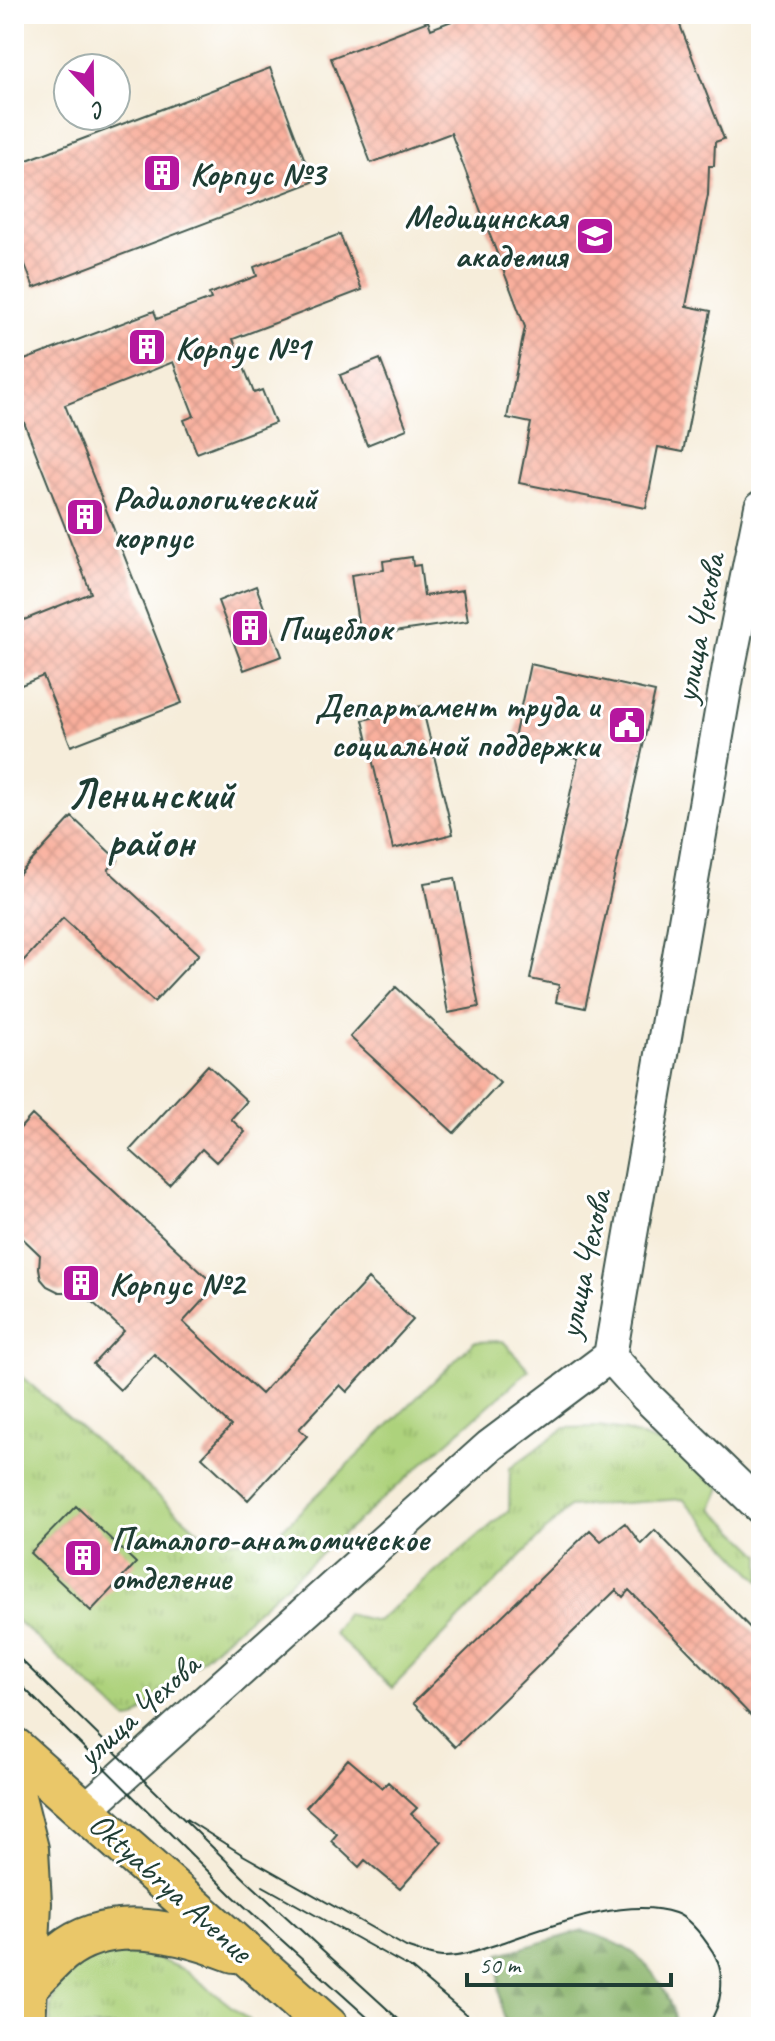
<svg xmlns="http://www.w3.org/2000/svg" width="775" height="2041" font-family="Caveat,sans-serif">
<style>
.grass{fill:url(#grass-tufts);stroke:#668858;stroke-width:2}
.forest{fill:url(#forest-firs);stroke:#547850;stroke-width:2}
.building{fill:url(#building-cross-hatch)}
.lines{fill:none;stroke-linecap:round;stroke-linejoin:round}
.minor-casing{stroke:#3f574d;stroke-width:36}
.major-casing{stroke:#3f574d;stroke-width:44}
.minor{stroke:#fff;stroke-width:32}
.major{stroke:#eac769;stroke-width:40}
.tram{stroke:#1f3d34;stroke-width:2}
.labels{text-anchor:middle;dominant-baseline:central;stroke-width:6;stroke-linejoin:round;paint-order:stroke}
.poi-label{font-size:34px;font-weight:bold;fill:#1f3d34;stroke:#fff;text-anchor:start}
.street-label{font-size:34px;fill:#1f3d34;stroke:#fff}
.district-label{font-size:42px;font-weight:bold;fill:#1f3d34;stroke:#fff}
</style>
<defs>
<pattern id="grass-tufts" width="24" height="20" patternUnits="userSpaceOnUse" patternTransform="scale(2)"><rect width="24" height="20" fill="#add27b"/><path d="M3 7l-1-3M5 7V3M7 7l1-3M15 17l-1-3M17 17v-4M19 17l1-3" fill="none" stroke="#94b56b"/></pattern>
<pattern id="forest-firs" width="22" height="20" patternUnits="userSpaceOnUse" patternTransform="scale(2)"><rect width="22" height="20" fill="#8ab46b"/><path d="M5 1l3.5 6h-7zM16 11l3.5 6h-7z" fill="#709459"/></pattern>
<pattern id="building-cross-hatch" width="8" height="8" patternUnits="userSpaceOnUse" patternTransform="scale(2)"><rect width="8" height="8" fill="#f9af9c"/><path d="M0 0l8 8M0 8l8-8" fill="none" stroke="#d59787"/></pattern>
</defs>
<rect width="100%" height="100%" fill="#fff"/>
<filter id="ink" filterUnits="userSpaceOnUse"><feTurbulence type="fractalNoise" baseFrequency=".0125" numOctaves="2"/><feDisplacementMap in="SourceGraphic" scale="16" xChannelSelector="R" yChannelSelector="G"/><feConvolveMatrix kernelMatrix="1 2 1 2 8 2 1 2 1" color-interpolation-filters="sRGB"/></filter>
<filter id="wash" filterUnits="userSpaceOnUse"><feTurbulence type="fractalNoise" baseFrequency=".006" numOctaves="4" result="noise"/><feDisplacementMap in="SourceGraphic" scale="32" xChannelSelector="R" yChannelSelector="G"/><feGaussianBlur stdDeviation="1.8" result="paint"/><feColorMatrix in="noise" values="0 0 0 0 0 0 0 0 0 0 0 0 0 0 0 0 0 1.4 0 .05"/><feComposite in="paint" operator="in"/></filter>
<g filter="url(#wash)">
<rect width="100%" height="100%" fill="#f6edda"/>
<path class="grass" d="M 503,1341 L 529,1370 L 134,1719 L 128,1720 L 14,1618 L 14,1370 L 209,1540 L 270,1541 L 474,1342 Z
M 598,1427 L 625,1431 L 667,1446 L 721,1488 L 712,1508 L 761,1555 L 761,1582 L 683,1499 L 569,1507 L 392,1688 L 333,1633 L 346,1614 L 377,1621 L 509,1510 L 510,1468 L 565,1428 Z
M 114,1953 L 149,1955 L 187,1971 L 257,2027 L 51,2027 C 46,2002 59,1974 83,1963 C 92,1958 104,1956 114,1953 Z"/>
<path class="forest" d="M 583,1931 C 600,1936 621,1944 636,1955 C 652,1967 677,2007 676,2027 L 509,2027 C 496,2007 500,1977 500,1954 Z"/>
<g id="blocks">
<path class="building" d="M 470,14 L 666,14 L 669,23 L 678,20 L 724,139 L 715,142 L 714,166 L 709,166 L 708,195 L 686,306 L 711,311 L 683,452 L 658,447 L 646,508 L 519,483 L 531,423 L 507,418 L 525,327 L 451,133 L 371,163 L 331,58 L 428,21 L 431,29 Z
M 270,68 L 313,182 L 34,288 L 14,236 L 14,165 Z
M 340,234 L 362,290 L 233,339 L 254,393 L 262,390 L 275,423 L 197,453 L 184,420 L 194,416 L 173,362 L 65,405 L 182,703 L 71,746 L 43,676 L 14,688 L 14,624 L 91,593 L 23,420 L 18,422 L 14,410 L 14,364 L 154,311 L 157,319 L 211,299 L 209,294 L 257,276 L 254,267 Z
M 380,359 L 407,429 L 367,445 L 340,375 Z
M 412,557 L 413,566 L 420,565 L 424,596 L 463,590 L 468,621 L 360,637 L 351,575 L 384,570 L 383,561 Z
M 256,586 L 282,656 L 244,670 L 218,601 Z
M 530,664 L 655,692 L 585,1008 L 556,1002 L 559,985 L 530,979 L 578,758 L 513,743 Z
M 422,706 L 453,834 L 393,849 L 363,720 Z
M 72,817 L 118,860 L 108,870 L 199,954 L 154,1002 L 63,918 L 14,971 L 14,880 Z
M 455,878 L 479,1007 L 448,1013 L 424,883 Z
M 396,987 L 500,1083 L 454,1133 L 350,1037 Z
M 208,1065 L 247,1101 L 231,1119 L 245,1132 L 216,1162 L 202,1149 L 169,1185 L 130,1150 Z
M 32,1115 L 216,1286 L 183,1322 L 261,1394 L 368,1279 L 413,1320 L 347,1392 L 340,1385 L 299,1429 L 307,1436 L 248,1500 L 202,1457 L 231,1426 L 154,1354 L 120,1390 L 93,1364 L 124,1331 L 78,1289 L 70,1292 L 59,1292 L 47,1286 L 41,1279 L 39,1268 L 40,1255 L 14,1230 L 14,1135 Z
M 76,1506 L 136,1563 L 91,1611 L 30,1553 Z
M 625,1523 L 641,1544 L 655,1530 L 761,1639 L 761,1726 L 629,1590 L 623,1597 L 616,1590 L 455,1747 L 413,1703 L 590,1530 L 601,1541 Z
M 348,1759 L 382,1788 L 388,1782 L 417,1808 L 411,1814 L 442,1842 L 400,1889 L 365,1860 L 359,1867 L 331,1841 L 337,1834 L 306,1807 Z"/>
</g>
</g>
<g filter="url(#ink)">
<use href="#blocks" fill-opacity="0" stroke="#3f574d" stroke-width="2"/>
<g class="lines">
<defs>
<path id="minor" d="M 610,1356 L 646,1396 L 761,1508
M 85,1810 L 490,1446 L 610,1356 L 729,666 L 761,507"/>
<path id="major" d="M 14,1748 L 328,2027
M 14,1793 L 28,1849 L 31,1903 L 25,2027
M 27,1987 C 39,1975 50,1962 62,1952 C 110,1913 182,1932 234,1952"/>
</defs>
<use href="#minor" class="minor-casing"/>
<use href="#major" class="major-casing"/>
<use href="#minor" class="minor"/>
<use href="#major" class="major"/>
<path class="tram" d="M 14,1653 L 247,1881 L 407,2027
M 14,1678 L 233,1896 L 378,2027
M 186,1819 L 243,1855 L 406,1947 C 418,1951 429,1956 442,1957 C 462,1958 482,1949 501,1943 C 549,1927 624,1896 675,1913 C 690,1918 704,1938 713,1952 C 727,1975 722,2005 707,2027
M 263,1886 L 412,1969 L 481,2027"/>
</g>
</g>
<defs>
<symbol id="building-square" viewBox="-11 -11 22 22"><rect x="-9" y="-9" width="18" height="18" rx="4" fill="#b5179e" stroke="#fff"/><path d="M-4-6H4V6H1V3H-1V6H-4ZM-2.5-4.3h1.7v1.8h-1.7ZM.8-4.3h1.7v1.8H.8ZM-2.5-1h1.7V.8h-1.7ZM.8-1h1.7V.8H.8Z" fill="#fff"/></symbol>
<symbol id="university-square" viewBox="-11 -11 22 22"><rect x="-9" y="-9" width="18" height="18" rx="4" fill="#b5179e" stroke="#fff"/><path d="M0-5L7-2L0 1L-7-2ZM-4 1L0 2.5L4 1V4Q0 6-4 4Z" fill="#fff"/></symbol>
<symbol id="civic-square" viewBox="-11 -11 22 22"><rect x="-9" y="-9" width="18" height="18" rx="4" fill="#b5179e" stroke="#fff"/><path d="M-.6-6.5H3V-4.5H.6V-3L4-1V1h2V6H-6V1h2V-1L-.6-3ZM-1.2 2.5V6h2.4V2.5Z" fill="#fff"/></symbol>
</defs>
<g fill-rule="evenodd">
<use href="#building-square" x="140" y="151" width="44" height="44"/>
<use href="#university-square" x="573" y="214" width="44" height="44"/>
<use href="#building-square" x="125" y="325" width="44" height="44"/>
<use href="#building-square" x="63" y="495" width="44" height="44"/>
<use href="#building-square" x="228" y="606" width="44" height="44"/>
<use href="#civic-square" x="605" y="703" width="44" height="44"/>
<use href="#building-square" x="59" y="1261" width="44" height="44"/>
<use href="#building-square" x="61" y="1536" width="44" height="44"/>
</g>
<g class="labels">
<g class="poi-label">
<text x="190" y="173">Корпус №3</text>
<text x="567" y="216" text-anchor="end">Медицинская<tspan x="567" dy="39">академия</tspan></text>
<text x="175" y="347">Корпус №1</text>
<text x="113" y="497">Радиологический<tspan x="113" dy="39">корпус</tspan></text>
<text x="278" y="628">Пищеблок</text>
<text x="599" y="705" text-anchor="end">Департамент труда и<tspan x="599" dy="39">социальной поддержки</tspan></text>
<text x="109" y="1283">Корпус №2</text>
<text x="111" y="1538">Паталого-анатомическое<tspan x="111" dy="39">отделение</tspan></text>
</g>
<g class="street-label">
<text transform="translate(699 628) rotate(-79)">улица Чехова</text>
<text transform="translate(584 1264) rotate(-78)">улица Чехова</text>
<text transform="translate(138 1710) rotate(-42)">улица Чехова</text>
<text transform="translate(171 1887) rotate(42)">Oktyabrya Avenue</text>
</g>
<g class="district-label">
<text x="151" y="794">Ленинский<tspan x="151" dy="48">район</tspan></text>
</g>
</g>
<rect width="775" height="2041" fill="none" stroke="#fff" stroke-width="48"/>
<g transform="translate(92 92) rotate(158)"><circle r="38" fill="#ffffff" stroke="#a5b1ae" stroke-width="2"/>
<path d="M0-6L14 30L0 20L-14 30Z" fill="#b5179e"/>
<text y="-12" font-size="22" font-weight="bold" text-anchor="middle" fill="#1f3d34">С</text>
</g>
<path d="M467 1973v12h204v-12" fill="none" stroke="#1f3d34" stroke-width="4"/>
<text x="479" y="1973" font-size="24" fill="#1f3d34" stroke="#ffffff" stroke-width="6" paint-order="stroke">50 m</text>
</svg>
